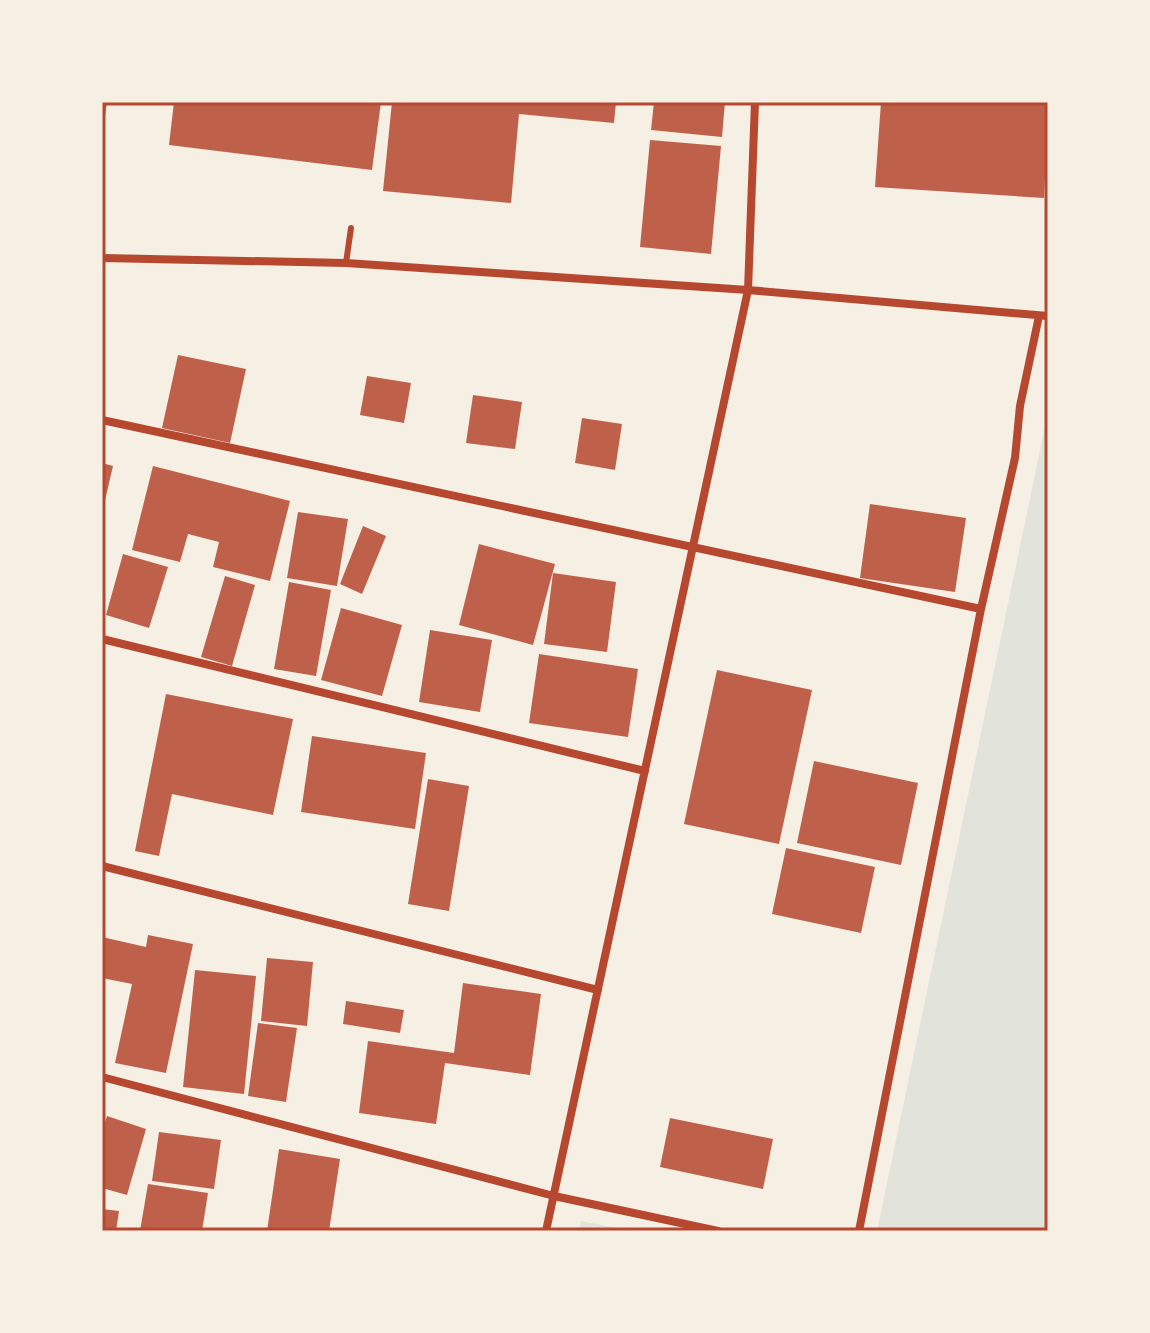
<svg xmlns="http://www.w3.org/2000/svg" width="1150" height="1333" font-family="'PT Serif',serif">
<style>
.green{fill:#e2e4dc}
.building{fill:#bf614a}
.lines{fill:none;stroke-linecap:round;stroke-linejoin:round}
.service{stroke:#b5482f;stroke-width:6}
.minor{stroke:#b5482f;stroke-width:8}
.neatline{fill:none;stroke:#b5482f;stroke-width:3}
</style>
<rect width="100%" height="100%" fill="#f6efe4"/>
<path class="green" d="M 1048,412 L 1048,1210 L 1044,1231 L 877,1231 Z
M 581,1221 L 631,1231 L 579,1231 Z"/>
<path class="building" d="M 102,102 L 107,102 L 104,123 L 102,123 Z
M 174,102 L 381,102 L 372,170 L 169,145 Z
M 392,102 L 616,102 L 614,123 L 519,114 L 511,203 L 383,191 Z
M 654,102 L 725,102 L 722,137 L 651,130 Z
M 881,102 L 1048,102 L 1044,198 L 875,187 Z
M 650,140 L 721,146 L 711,254 L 640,247 Z
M 178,355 L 246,369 L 230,443 L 162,428 Z
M 367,376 L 411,383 L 404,423 L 360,415 Z
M 473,395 L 522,402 L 515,449 L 466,443 Z
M 582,418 L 622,424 L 615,470 L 575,463 Z
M 102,463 L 113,466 L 103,509 L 102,509 Z
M 153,466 L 290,501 L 270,581 L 213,567 L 219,542 L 188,534 L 180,562 L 132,550 Z
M 870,504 L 966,518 L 955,592 L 860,578 Z
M 298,512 L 348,519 L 337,586 L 287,578 Z
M 363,526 L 386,536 L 362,594 L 340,584 Z
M 479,544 L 555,564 L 533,645 L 459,625 Z
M 123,554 L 168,567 L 149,628 L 106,615 Z
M 553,573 L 616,582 L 607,652 L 544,644 Z
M 225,576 L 255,585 L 232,666 L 201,657 Z
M 289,582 L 331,590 L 316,676 L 274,669 Z
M 341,608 L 402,625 L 382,696 L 321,680 Z
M 430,630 L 492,640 L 480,712 L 419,702 Z
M 539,654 L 638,669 L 628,737 L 529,723 Z
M 717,670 L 812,690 L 779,844 L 684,824 Z
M 166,694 L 293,719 L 273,815 L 172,794 L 159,856 L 135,851 Z
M 312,736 L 426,753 L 415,829 L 301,812 Z
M 814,761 L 918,783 L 901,865 L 797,843 Z
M 428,779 L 469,786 L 449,911 L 408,904 Z
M 786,848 L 875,867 L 861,933 L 772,914 Z
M 148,935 L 193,944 L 166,1073 L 115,1063 L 132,984 L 102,978 L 102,937 L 146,947 Z
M 267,958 L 313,962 L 307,1026 L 261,1021 Z
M 195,970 L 256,976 L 244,1094 L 183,1087 Z
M 463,983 L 541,994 L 530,1075 L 445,1063 L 436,1124 L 359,1113 L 368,1041 L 454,1053 Z
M 346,1001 L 404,1010 L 400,1033 L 343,1024 Z
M 258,1023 L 297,1028 L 286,1102 L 248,1096 Z
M 107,1116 L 146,1129 L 127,1195 L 102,1188 L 102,1131 Z
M 670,1118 L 773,1139 L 763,1189 L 660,1167 Z
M 159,1132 L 221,1140 L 214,1189 L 152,1181 Z
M 279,1149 L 340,1159 L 329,1231 L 267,1231 Z
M 148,1184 L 208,1193 L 202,1231 L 140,1231 Z
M 102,1209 L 119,1211 L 116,1231 L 102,1231 Z"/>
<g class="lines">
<path class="service" d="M 346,263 L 351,228"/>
<path class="minor" d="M 102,258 L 346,263 L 748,290 L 1048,316
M 102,420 L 981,609
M 102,639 L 645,771
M 102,866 L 598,990
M 102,1077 L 554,1196 L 718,1231
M 546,1231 L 748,290 L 755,102
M 859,1231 L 981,609 L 1015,458 L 1020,406 L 1039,316"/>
</g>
<rect width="1150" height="1333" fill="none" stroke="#f6efe4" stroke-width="208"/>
<rect x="104" y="104" width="942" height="1125" class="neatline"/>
</svg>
